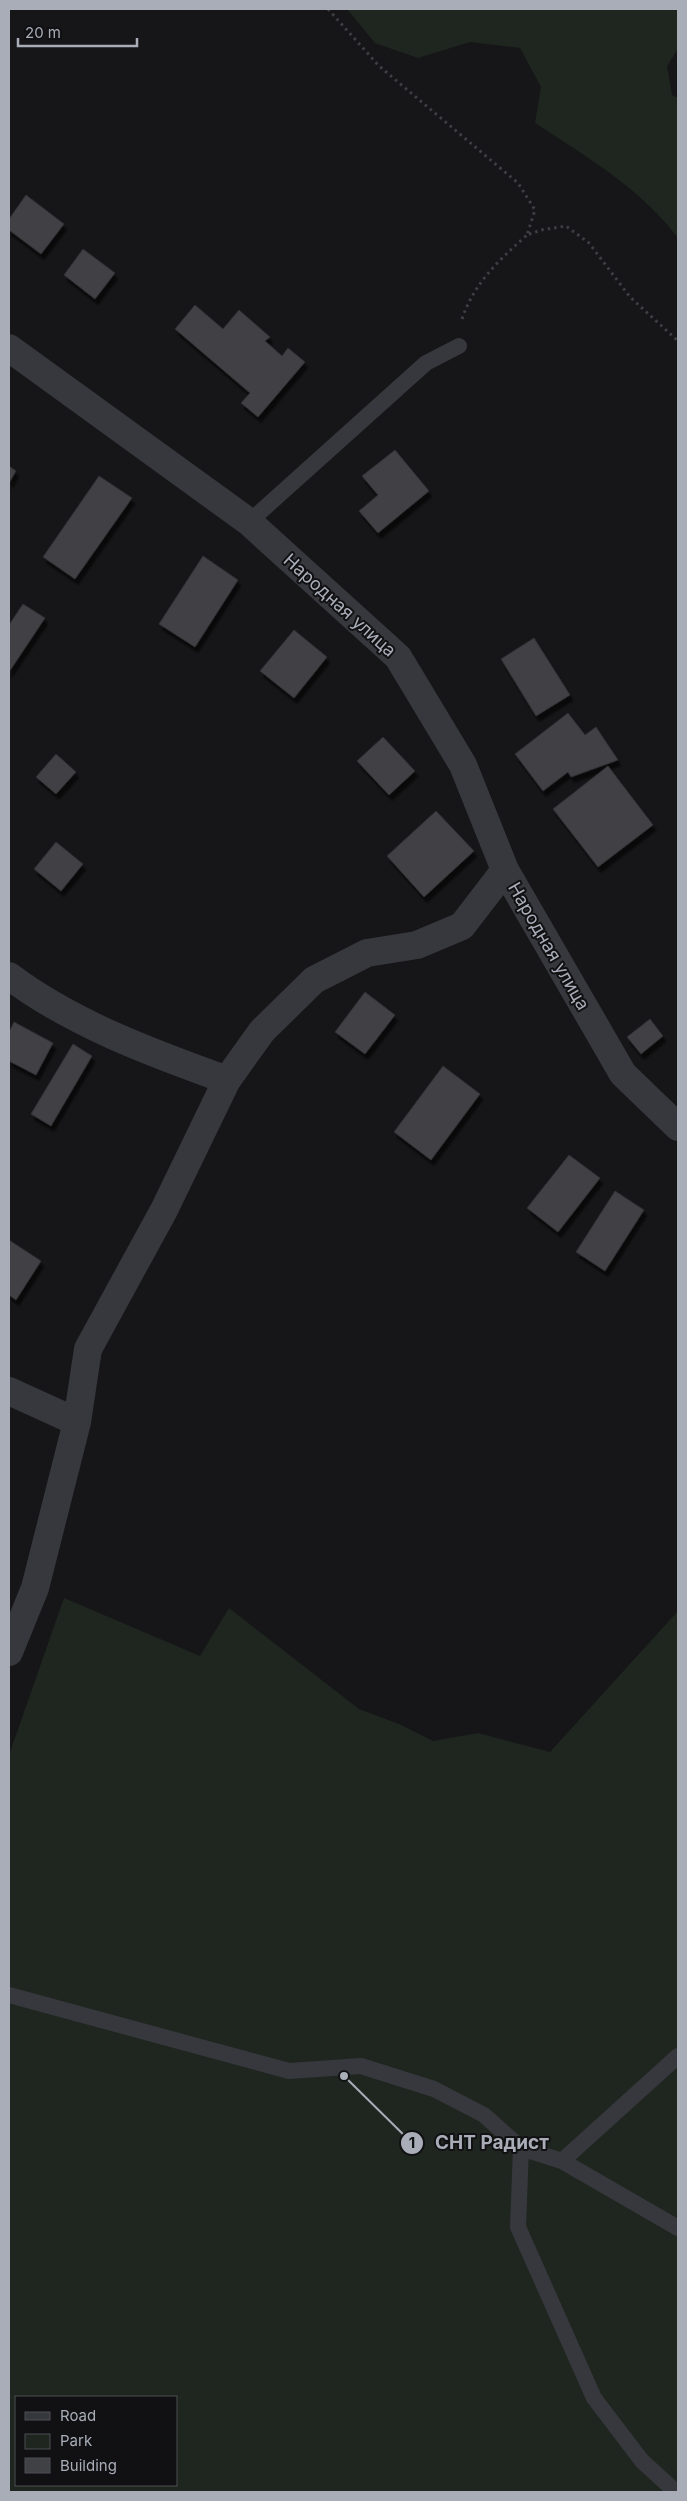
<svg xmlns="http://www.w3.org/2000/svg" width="687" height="2501" font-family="Inter,sans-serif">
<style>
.green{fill:#1e261f;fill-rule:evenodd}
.building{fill:#404145;stroke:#303034;filter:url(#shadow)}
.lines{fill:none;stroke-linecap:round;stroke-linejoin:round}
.path{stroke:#3d3f44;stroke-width:3;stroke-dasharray:2.5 4;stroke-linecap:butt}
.service{stroke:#37383d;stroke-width:16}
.minor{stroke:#37383d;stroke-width:28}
.labels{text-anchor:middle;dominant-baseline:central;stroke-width:4;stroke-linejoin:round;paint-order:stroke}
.street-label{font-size:18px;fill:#a8adb8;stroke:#111113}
.leader{fill:none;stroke:#a8adb8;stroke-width:2}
.callout-dot{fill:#a8adb8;stroke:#111113;stroke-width:2}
.mark-label{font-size:15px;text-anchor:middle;font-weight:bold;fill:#111}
.callout-label{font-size:19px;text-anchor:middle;font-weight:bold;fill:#a8adb8;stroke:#111113;stroke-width:4;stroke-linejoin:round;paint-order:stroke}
</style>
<defs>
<filter id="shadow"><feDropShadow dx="3" dy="5.5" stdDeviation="1" flood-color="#0009"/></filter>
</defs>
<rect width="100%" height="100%" fill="#161618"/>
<path class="green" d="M 347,9 L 678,9 L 678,49 L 667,66 L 672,95 L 678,98 L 678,238 C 640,188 587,157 535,123 L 541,87 L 520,48 L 470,42 L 418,58 L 375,43 Z
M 64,1598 L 200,1656 L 229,1608 L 359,1709 L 399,1724 L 433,1741 L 478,1733 L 550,1752 L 678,1611 L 678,2492 L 9,2492 L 9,1755 ZM 16,2397 L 176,2397 L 176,2485 L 16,2485 Z"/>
<path class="building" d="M 26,195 L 64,224 L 41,254 L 9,230 L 9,219 Z
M 83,249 L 115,273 L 95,299 L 64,275 Z
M 195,305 L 223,329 L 239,310 L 270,337 L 265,341 L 282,356 L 288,348 L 305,362 L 258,417 L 241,403 L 250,393 L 175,329 Z
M 395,450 L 429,491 L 378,533 L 359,511 L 378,495 L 362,476 Z
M 9,466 L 16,471 L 9,483 Z
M 99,476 L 132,498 L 75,579 L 43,557 Z
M 203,556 L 238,580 L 195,647 L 159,624 Z
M 23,604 L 45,618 L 9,672 L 9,625 Z
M 294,630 L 327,657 L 294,698 L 260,671 Z
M 534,638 L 570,695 L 536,716 L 501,659 Z
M 568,713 L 585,735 L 596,727 L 618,760 L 571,777 L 568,772 L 543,791 L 515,754 Z
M 383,737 L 415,771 L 389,795 L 357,761 Z
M 56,754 L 76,772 L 56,794 L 36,777 Z
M 608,766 L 653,825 L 598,867 L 553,809 Z
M 436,811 L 474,851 L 424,897 L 387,856 Z
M 56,842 L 83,864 L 61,891 L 34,869 Z
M 365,992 L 395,1015 L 365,1054 L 335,1032 Z
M 650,1019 L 663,1036 L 641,1054 L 627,1037 Z
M 14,1022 L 53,1043 L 36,1075 L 9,1061 L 9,1032 Z
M 73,1044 L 92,1056 L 51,1126 L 31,1114 Z
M 443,1066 L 480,1094 L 431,1160 L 394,1132 Z
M 569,1155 L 600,1178 L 558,1232 L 527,1208 Z
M 615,1191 L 644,1210 L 605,1271 L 576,1252 Z
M 9,1240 L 41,1261 L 16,1300 L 9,1295 Z"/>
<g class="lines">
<path class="path" d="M 328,9 L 379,66 L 518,183 L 535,210 L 527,235 L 541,230 L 566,226 L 589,243 L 630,297 L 678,341
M 462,319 C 474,283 499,260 527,235"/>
<path class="service" d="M 249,522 L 426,363 L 459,346
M 9,1995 L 289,2071 L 361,2066 L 434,2089 L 484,2115 L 521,2148 L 562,2161 L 678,2228
M 521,2148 L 518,2227 L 594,2398 L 642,2461 L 676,2492
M 562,2161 L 678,2056"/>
<path class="minor" d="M 9,348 L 249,522 L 398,657 L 463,765 L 505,870 L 623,1074 L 678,1127
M 9,976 C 73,1024 152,1053 227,1080
M 9,1391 L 77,1422
M 9,1652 L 35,1588 L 77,1422 L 88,1349 L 164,1210 L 227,1080 L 262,1031 L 314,980 L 367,953 L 417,945 L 462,926 L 505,870"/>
</g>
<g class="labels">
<g class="street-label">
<text transform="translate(340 605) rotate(42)">Народная улица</text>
<text transform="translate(549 946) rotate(60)">Народная улица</text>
</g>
</g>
<path class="leader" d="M344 2076L412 2143"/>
<g class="callout-dot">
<circle cx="344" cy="2076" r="5"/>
<circle cx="412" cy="2143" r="12"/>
</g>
<g class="mark-label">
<text x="412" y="2148">1</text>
</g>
<g class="callout-label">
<text x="492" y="2149">СНТ Радист</text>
</g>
<rect width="687" height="2501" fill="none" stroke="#a8adb8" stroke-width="20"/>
<rect x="15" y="2396" width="162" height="90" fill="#111113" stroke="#4d4f55"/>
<rect x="25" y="2412" width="25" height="8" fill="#37383d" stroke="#4d4f55"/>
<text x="60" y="2421" font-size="15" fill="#a8adb8">Road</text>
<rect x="25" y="2434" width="25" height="15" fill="#1e261f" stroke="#4d4f55"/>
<text x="60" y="2446" font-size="15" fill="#a8adb8">Park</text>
<rect x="25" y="2458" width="25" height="15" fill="#404145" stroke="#4d4f55"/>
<text x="60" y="2471" font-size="15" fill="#a8adb8">Building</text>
<path d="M18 38v8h119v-8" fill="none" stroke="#a8adb8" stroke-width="2.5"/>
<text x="25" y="38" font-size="15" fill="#a8adb8" stroke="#111113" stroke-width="4" paint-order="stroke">20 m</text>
</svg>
